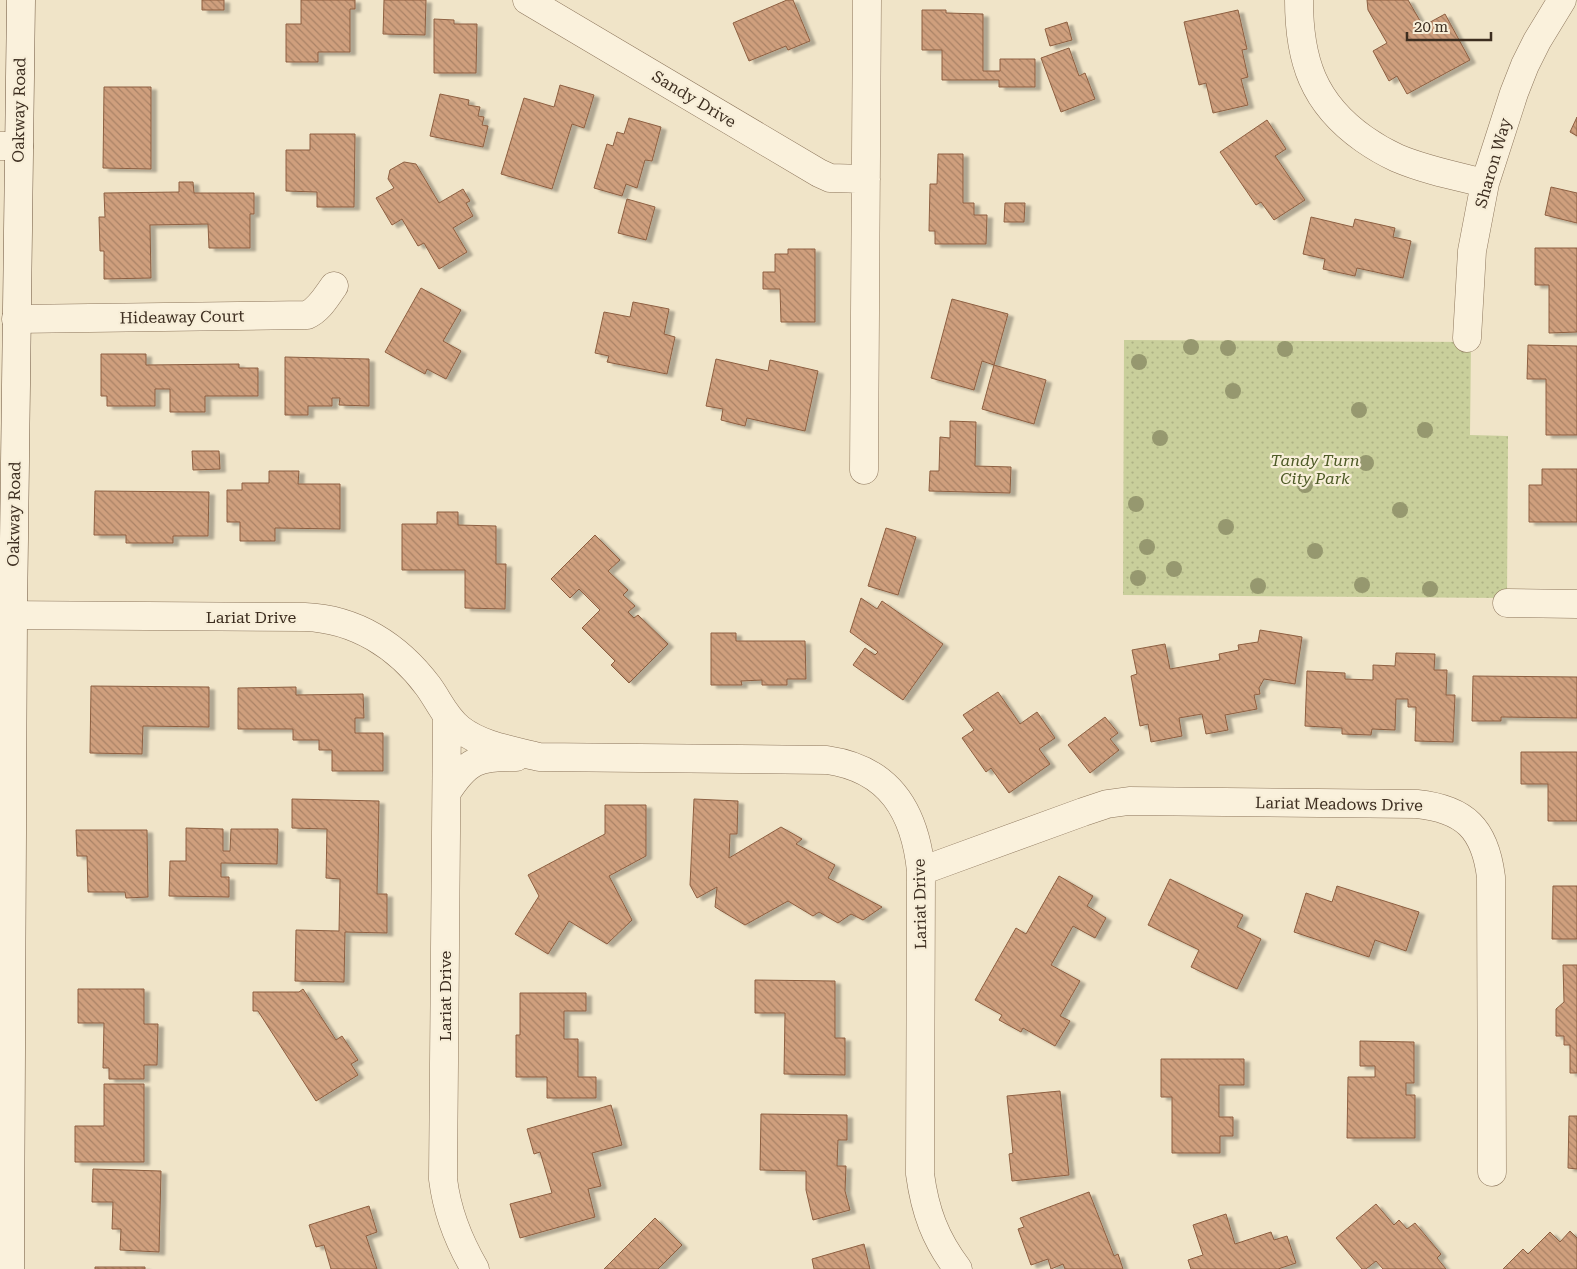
<svg xmlns="http://www.w3.org/2000/svg" width="1577" height="1269" font-family="'Roboto Serif',serif">
<style>
.park{fill:url(#park-dots)}
.building{fill:url(#building-back-hatch);stroke:#8d5f41;filter:url(#shadow)}
.lines{fill:none;stroke-linecap:round;stroke-linejoin:round}
.street-casing{stroke:#8d765c;stroke-width:29}
.secondary-casing{stroke:#6f573f;stroke-width:29}
.street{stroke:#faf1dc;stroke-width:28}
.secondary{stroke:#faf1dc;stroke-width:28}
.tree{fill:#96986f}
.labels{text-anchor:middle;dominant-baseline:central;stroke-width:4.5;stroke-linejoin:round;paint-order:stroke}
.street-label{font-size:16px;fill:#3d2e20;stroke:#f7eed8}
.park-label{font-size:16px;font-style:italic;fill:#4d5a26;stroke:#f7eed8}
</style>
<defs>
<pattern id="park-dots" width="8" height="8" patternUnits="userSpaceOnUse" patternTransform="scale(1.25)"><rect width="8" height="8" fill="#c9cf9b"/><path d="M2 2h.1M6 6h.1" fill="none" stroke="#aeb285" stroke-width="1.8" stroke-linecap="round"/></pattern>
<pattern id="building-back-hatch" width="6" height="6" patternUnits="userSpaceOnUse" patternTransform="scale(1.25)"><rect width="6" height="6" fill="#cf9f7d"/><path d="M-1 5l2 2M0 0l6 6M5-1l2 2" fill="none" stroke="#a98266"/></pattern>
<filter id="shadow"><feDropShadow dx="5.5" dy="3" stdDeviation="1" flood-color="#0004"/></filter>
</defs>
<rect width="100%" height="100%" fill="#f0e4c8"/>
<path class="park" d="M 1124,340 L 1471,342 L 1470,435 L 1508,436 L 1507,598 L 1123,595 Z"/>
<path class="building" d="M 202,0 L 224,0 L 224,10 L 202,10 Z
M 301,0 L 355,0 L 355,9 L 350,9 L 350,52 L 318,52 L 318,62 L 286,62 L 286,24 L 301,24 Z
M 384,0 L 426,0 L 425,35 L 383,34 Z
M 787,0 L 793,0 L 810,41 L 788,50 L 786,46 L 749,61 L 733,23 Z
M 1367,0 L 1408,0 L 1423,26 L 1445,14 L 1470,60 L 1407,94 L 1397,76 L 1389,81 L 1373,51 L 1387,43 L 1368,10 Z
M 922,10 L 946,10 L 946,13 L 983,14 L 983,71 L 1000,71 L 1000,59 L 1035,59 L 1035,87 L 999,87 L 999,80 L 942,80 L 942,50 L 922,50 Z
M 1238,10 L 1247,49 L 1242,50 L 1248,77 L 1241,79 L 1248,105 L 1213,113 L 1206,83 L 1199,85 L 1184,22 Z
M 434,19 L 454,20 L 454,24 L 477,24 L 476,73 L 434,73 Z
M 1067,22 L 1072,40 L 1050,46 L 1045,29 Z
M 1069,48 L 1079,76 L 1085,73 L 1095,99 L 1061,112 L 1041,58 Z
M 560,85 L 594,95 L 584,128 L 572,124 L 552,189 L 501,174 L 524,98 L 554,107 Z
M 104,87 L 151,87 L 151,169 L 103,168 Z
M 440,94 L 469,100 L 468,105 L 480,107 L 478,116 L 484,117 L 482,125 L 488,126 L 483,147 L 430,136 Z
M 1577,117 L 1577,136 L 1570,132 Z
M 629,118 L 661,127 L 652,161 L 645,160 L 637,188 L 626,184 L 622,196 L 594,188 L 607,144 L 613,146 L 617,132 L 624,134 Z
M 1267,120 L 1286,149 L 1275,156 L 1305,200 L 1274,220 L 1261,202 L 1256,205 L 1220,152 Z
M 310,134 L 355,134 L 354,207 L 317,207 L 317,192 L 286,191 L 286,150 L 310,150 Z
M 938,154 L 963,154 L 963,203 L 974,203 L 974,215 L 987,215 L 986,244 L 935,244 L 935,231 L 929,231 L 930,184 L 937,184 Z
M 404,162 L 416,164 L 439,203 L 463,189 L 470,201 L 466,203 L 473,216 L 453,228 L 467,252 L 439,269 L 424,243 L 418,246 L 402,219 L 392,225 L 376,198 L 394,188 L 388,179 L 390,170 Z
M 179,182 L 193,182 L 194,193 L 254,193 L 254,214 L 250,214 L 250,248 L 209,248 L 208,224 L 150,225 L 151,278 L 104,279 L 104,251 L 100,251 L 99,217 L 105,217 L 104,193 L 179,192 Z
M 1551,187 L 1577,193 L 1577,223 L 1545,215 Z
M 627,199 L 655,207 L 646,240 L 618,233 Z
M 1005,203 L 1025,203 L 1024,222 L 1004,222 Z
M 1311,217 L 1353,227 L 1355,219 L 1395,228 L 1393,237 L 1411,241 L 1403,278 L 1357,268 L 1355,276 L 1323,269 L 1325,259 L 1303,254 Z
M 1535,248 L 1577,248 L 1577,332 L 1549,333 L 1549,285 L 1535,285 Z
M 788,249 L 815,249 L 815,322 L 781,322 L 780,289 L 763,289 L 763,272 L 775,272 L 775,254 L 788,254 Z
M 421,288 L 461,310 L 443,341 L 461,351 L 446,379 L 427,369 L 425,374 L 385,352 Z
M 952,299 L 1008,314 L 994,365 L 982,361 L 974,390 L 931,378 Z
M 633,302 L 669,309 L 664,334 L 675,337 L 667,374 L 607,362 L 609,356 L 595,353 L 604,312 L 630,317 Z
M 1528,345 L 1577,346 L 1577,435 L 1546,435 L 1546,379 L 1527,379 Z
M 101,354 L 146,354 L 146,365 L 239,364 L 239,368 L 258,368 L 258,396 L 205,396 L 205,412 L 170,412 L 170,389 L 155,389 L 155,406 L 107,406 L 107,396 L 101,396 Z
M 285,357 L 369,359 L 369,406 L 339,405 L 340,398 L 332,398 L 332,406 L 308,406 L 308,415 L 285,415 Z
M 716,359 L 768,371 L 770,360 L 818,371 L 805,431 L 747,418 L 745,426 L 721,420 L 723,409 L 706,406 Z
M 994,365 L 1046,380 L 1034,424 L 982,409 Z
M 950,421 L 976,422 L 975,466 L 1011,467 L 1010,493 L 929,491 L 930,471 L 939,471 L 940,437 L 950,438 Z
M 192,451 L 219,451 L 220,469 L 193,470 Z
M 1542,469 L 1577,469 L 1577,522 L 1529,522 L 1529,485 L 1542,485 Z
M 269,471 L 299,471 L 298,484 L 340,484 L 340,529 L 275,528 L 275,541 L 240,541 L 240,522 L 227,522 L 227,490 L 242,490 L 242,483 L 269,483 Z
M 95,491 L 209,492 L 208,536 L 173,536 L 173,543 L 126,543 L 126,535 L 94,535 Z
M 437,512 L 458,512 L 458,525 L 496,526 L 496,564 L 506,564 L 505,609 L 465,608 L 465,570 L 402,570 L 402,524 L 437,524 Z
M 886,528 L 916,537 L 898,595 L 868,586 Z
M 595,535 L 620,560 L 608,571 L 628,590 L 623,595 L 635,606 L 628,612 L 634,618 L 638,615 L 668,644 L 629,683 L 611,665 L 615,661 L 582,628 L 600,610 L 579,589 L 570,598 L 551,579 Z
M 861,598 L 877,609 L 882,601 L 943,644 L 903,700 L 853,665 L 865,648 L 875,655 L 878,652 L 850,632 Z
M 1260,630 L 1302,637 L 1295,684 L 1264,679 L 1259,688 L 1260,694 L 1254,695 L 1257,709 L 1225,715 L 1228,730 L 1206,734 L 1202,714 L 1179,718 L 1182,736 L 1151,742 L 1148,724 L 1140,726 L 1131,676 L 1137,674 L 1132,650 L 1165,644 L 1170,669 L 1220,660 L 1219,654 L 1239,650 L 1238,645 L 1258,642 Z
M 711,633 L 736,633 L 736,641 L 805,641 L 806,679 L 787,679 L 787,685 L 762,685 L 762,680 L 741,681 L 742,685 L 711,685 Z
M 1396,653 L 1435,654 L 1434,670 L 1447,670 L 1446,695 L 1455,695 L 1453,742 L 1415,741 L 1416,707 L 1408,707 L 1408,699 L 1396,699 L 1395,730 L 1372,729 L 1371,735 L 1342,734 L 1342,728 L 1305,726 L 1307,671 L 1345,673 L 1345,679 L 1373,680 L 1373,665 L 1395,666 Z
M 1473,676 L 1577,677 L 1577,718 L 1501,717 L 1501,721 L 1472,721 Z
M 91,686 L 209,687 L 209,727 L 143,726 L 142,754 L 90,753 Z
M 296,687 L 296,695 L 363,694 L 364,718 L 355,718 L 355,733 L 383,733 L 383,771 L 332,771 L 332,750 L 319,750 L 319,740 L 293,740 L 293,729 L 238,729 L 238,688 Z
M 998,692 L 1020,724 L 1037,712 L 1055,738 L 1039,749 L 1050,764 L 1009,793 L 991,768 L 986,772 L 962,738 L 974,730 L 963,715 Z
M 1105,717 L 1118,733 L 1110,739 L 1119,750 L 1090,773 L 1068,745 Z
M 1521,752 L 1577,752 L 1577,821 L 1548,821 L 1548,784 L 1521,784 Z
M 292,799 L 379,801 L 377,894 L 387,894 L 387,933 L 345,932 L 344,982 L 295,981 L 296,930 L 339,931 L 340,879 L 326,878 L 327,829 L 292,828 Z
M 694,799 L 738,801 L 737,834 L 730,834 L 729,858 L 781,827 L 802,839 L 796,844 L 835,865 L 828,878 L 882,907 L 863,920 L 851,914 L 838,923 L 819,912 L 813,916 L 788,901 L 745,925 L 715,907 L 717,887 L 697,898 L 690,885 Z
M 605,805 L 646,805 L 646,856 L 609,876 L 632,920 L 607,944 L 569,921 L 548,954 L 515,934 L 539,896 L 528,875 L 605,834 Z
M 186,828 L 223,829 L 223,851 L 230,851 L 231,829 L 278,829 L 277,864 L 221,863 L 221,877 L 229,877 L 229,897 L 169,896 L 170,861 L 186,861 Z
M 76,830 L 147,830 L 148,897 L 126,898 L 125,892 L 88,892 L 87,856 L 77,856 Z
M 1059,876 L 1093,896 L 1087,906 L 1106,918 L 1095,938 L 1073,926 L 1051,965 L 1080,981 L 1060,1016 L 1070,1021 L 1055,1046 L 1023,1028 L 1021,1032 L 999,1020 L 1002,1015 L 975,1000 L 1016,928 L 1026,934 Z
M 1170,879 L 1243,915 L 1237,927 L 1261,939 L 1237,989 L 1191,967 L 1199,950 L 1148,925 Z
M 1337,886 L 1419,912 L 1406,951 L 1375,940 L 1369,957 L 1294,932 L 1306,893 L 1332,902 Z
M 1553,886 L 1577,886 L 1577,939 L 1552,939 Z
M 1563,965 L 1577,965 L 1577,1073 L 1570,1073 L 1570,1045 L 1564,1045 L 1564,1036 L 1556,1036 L 1556,1009 L 1564,1002 Z
M 755,980 L 835,981 L 835,1038 L 845,1038 L 845,1075 L 784,1074 L 785,1013 L 755,1013 Z
M 78,989 L 144,989 L 144,1024 L 158,1024 L 157,1065 L 144,1065 L 144,1079 L 109,1079 L 109,1068 L 103,1068 L 104,1023 L 78,1023 Z
M 303,989 L 336,1040 L 342,1036 L 358,1060 L 351,1064 L 358,1075 L 316,1101 L 258,1011 L 253,1011 L 253,992 L 299,992 Z
M 520,993 L 586,993 L 586,1011 L 564,1011 L 564,1039 L 578,1039 L 578,1077 L 596,1077 L 596,1098 L 547,1098 L 547,1077 L 516,1077 L 516,1035 L 520,1035 Z
M 1360,1041 L 1414,1042 L 1414,1083 L 1406,1083 L 1406,1095 L 1415,1095 L 1415,1138 L 1347,1138 L 1348,1077 L 1375,1077 L 1375,1066 L 1360,1066 Z
M 1161,1059 L 1244,1059 L 1244,1085 L 1219,1085 L 1219,1117 L 1233,1117 L 1233,1136 L 1220,1136 L 1220,1153 L 1172,1153 L 1172,1097 L 1161,1097 Z
M 104,1084 L 144,1084 L 144,1162 L 75,1162 L 75,1126 L 104,1126 Z
M 1060,1091 L 1069,1175 L 1012,1181 L 1009,1154 L 1013,1153 L 1007,1096 Z
M 611,1105 L 622,1145 L 592,1153 L 601,1186 L 588,1189 L 595,1217 L 520,1238 L 510,1204 L 552,1193 L 540,1152 L 534,1154 L 527,1129 Z
M 761,1114 L 847,1115 L 847,1140 L 838,1140 L 837,1166 L 846,1166 L 845,1191 L 850,1210 L 813,1220 L 806,1190 L 806,1171 L 760,1170 Z
M 1569,1116 L 1577,1116 L 1577,1169 L 1568,1168 Z
M 93,1169 L 161,1171 L 159,1252 L 120,1250 L 121,1229 L 112,1229 L 113,1202 L 92,1202 Z
M 1089,1192 L 1114,1256 L 1118,1254 L 1123,1269 L 1065,1269 L 1063,1264 L 1051,1269 L 1048,1259 L 1031,1265 L 1018,1229 L 1024,1227 L 1020,1218 Z
M 1376,1204 L 1394,1225 L 1399,1220 L 1407,1229 L 1415,1223 L 1441,1254 L 1437,1258 L 1446,1269 L 1383,1269 L 1376,1261 L 1366,1269 L 1362,1269 L 1336,1238 Z
M 369,1206 L 377,1232 L 366,1236 L 377,1269 L 331,1269 L 324,1245 L 316,1247 L 309,1225 Z
M 1226,1214 L 1235,1244 L 1271,1232 L 1274,1240 L 1287,1236 L 1296,1263 L 1278,1269 L 1191,1269 L 1188,1260 L 1203,1255 L 1193,1225 Z
M 655,1218 L 682,1245 L 658,1269 L 604,1269 Z
M 1570,1231 L 1577,1238 L 1577,1269 L 1503,1269 L 1523,1249 L 1528,1254 L 1550,1232 L 1560,1242 Z
M 864,1244 L 870,1269 L 814,1269 L 812,1259 Z
M 95,1267 L 145,1267 L 145,1269 L 95,1269 Z"/>
<g class="lines">
<defs>
<path id="street" d="M 527,0 L 819,173 L 830,178 L 866,179
M 1299,0 C 1299,60 1313,103 1364,139 C 1374,146 1386,153 1397,158 C 1425,170 1456,176 1485,183
M 0,146 L 19,146
M 16,319 L 307,315 C 319,310 326,297 334,286
M 1467,338 L 1472,251 L 1485,183 L 1514,93 L 1525,65 L 1537,41 L 1562,0
M 864,470 L 867,0
M 1507,603 L 1577,604
M 0,615 L 305,617 C 356,619 398,646 428,686 C 439,701 445,717 460,729 C 482,746 512,750 539,757 L 827,760 C 890,769 915,812 921,871 L 920,1174 C 925,1211 935,1239 958,1269
M 447,717 L 443,1179 C 447,1212 458,1240 475,1269
M 447,792 C 467,761 478,756 516,757
M 921,871 L 1083,812 L 1107,804 L 1129,801 L 1417,804 C 1465,809 1485,829 1491,877 L 1492,1172"/>
<path id="secondary" d="M 10,1269 L 13,616 L 21,0"/>
</defs>
<use href="#street" class="street-casing"/>
<use href="#secondary" class="secondary-casing"/>
<use href="#street" class="street"/>
<use href="#secondary" class="secondary"/>
</g>
<g class="tree">
<circle cx="1191" cy="347" r="8"/>
<circle cx="1228" cy="348" r="8"/>
<circle cx="1285" cy="349" r="8"/>
<circle cx="1139" cy="362" r="8"/>
<circle cx="1233" cy="391" r="8"/>
<circle cx="1359" cy="410" r="8"/>
<circle cx="1425" cy="430" r="8"/>
<circle cx="1160" cy="438" r="8"/>
<circle cx="1366" cy="463" r="8"/>
<circle cx="1305" cy="485" r="8"/>
<circle cx="1136" cy="504" r="8"/>
<circle cx="1400" cy="510" r="8"/>
<circle cx="1226" cy="527" r="8"/>
<circle cx="1147" cy="547" r="8"/>
<circle cx="1315" cy="551" r="8"/>
<circle cx="1174" cy="569" r="8"/>
<circle cx="1138" cy="578" r="8"/>
<circle cx="1362" cy="585" r="8"/>
<circle cx="1258" cy="586" r="8"/>
<circle cx="1430" cy="589" r="8"/>
</g>
<g class="labels">
<g class="street-label">
<text transform="translate(694 99) rotate(31)">Sandy Drive</text>
<text transform="translate(19 110) rotate(-89)">Oakway Road</text>
<text transform="translate(1493 163) rotate(-74)">Sharon Way</text>
<text transform="translate(182 317) rotate(-1)">Hideaway Court</text>
<text transform="translate(14 514) rotate(-89)">Oakway Road</text>
<text x="251" y="617">Lariat Drive</text>
<text transform="translate(1339 804) rotate(1)">Lariat Meadows Drive</text>
<text transform="translate(920 904) rotate(-91)">Lariat Drive</text>
<text transform="translate(445 996) rotate(-90)">Lariat Drive</text>
</g>
<g class="park-label">
<text x="1315" y="460">Tandy Turn<tspan x="1315" dy="18">City Park</tspan></text>
</g>
</g>
<path d="M1407 32v8h84v-8" fill="none" stroke="#3d2e20" stroke-width="2.5"/>
<text x="1414" y="32" font-size="15" fill="#3d2e20" stroke="#f7eed8" stroke-width="4" paint-order="stroke">20 m</text>
</svg>
